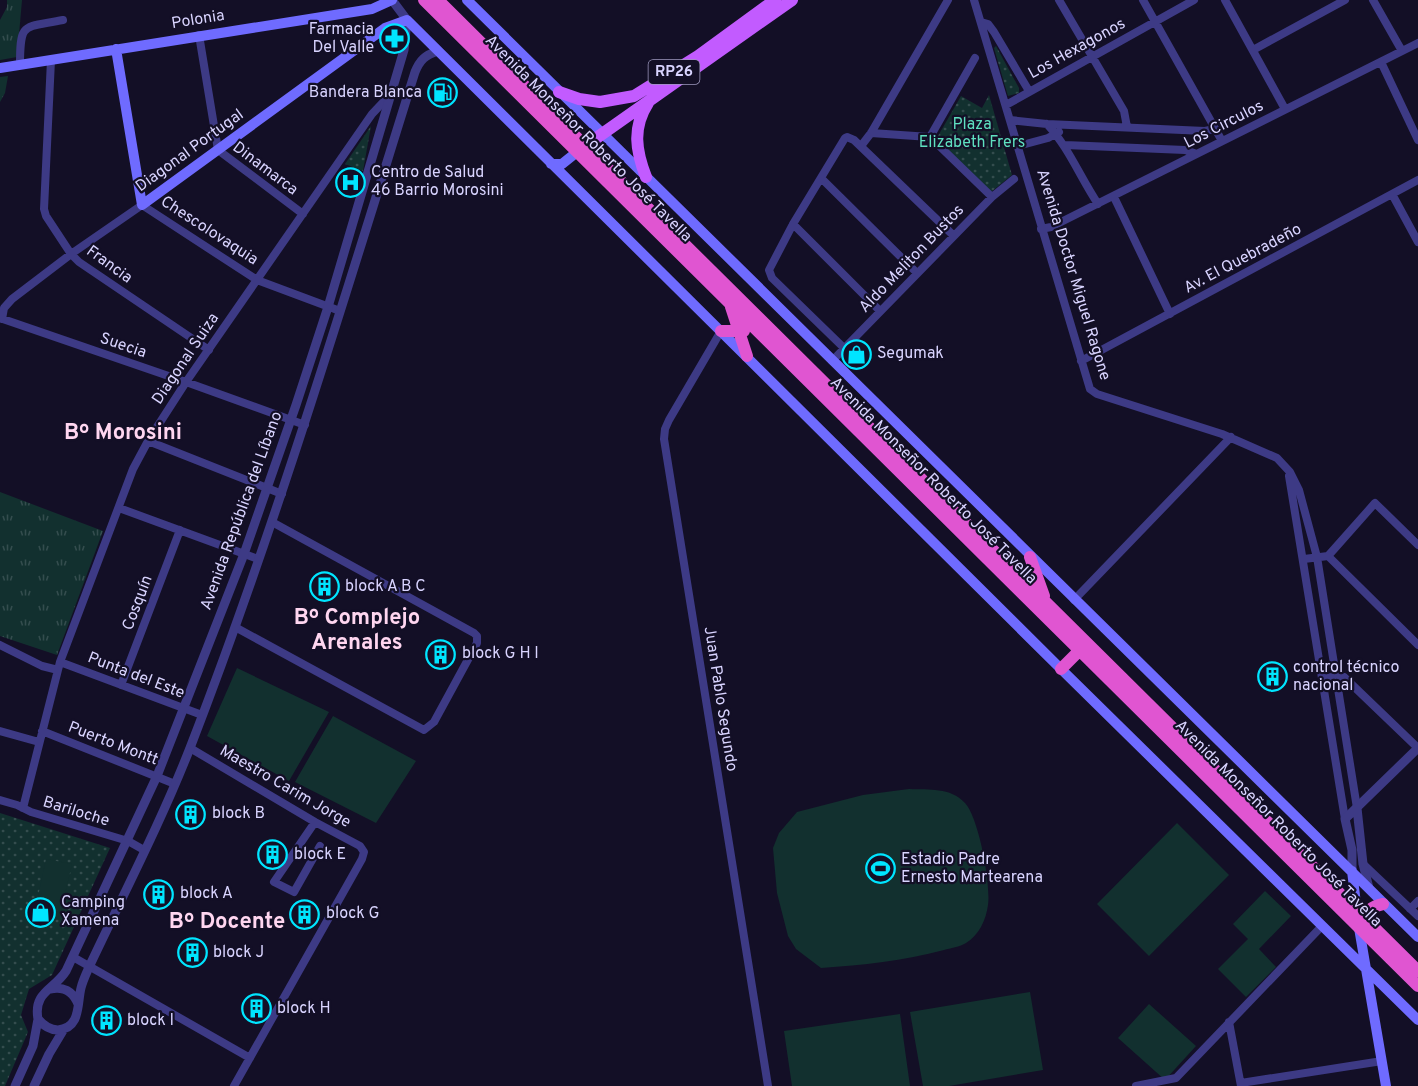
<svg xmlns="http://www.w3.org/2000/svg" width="1418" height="1086" font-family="Overpass,sans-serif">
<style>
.grass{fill:url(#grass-tufts)}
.park{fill:url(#park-dots)}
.pitch{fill:#12302f}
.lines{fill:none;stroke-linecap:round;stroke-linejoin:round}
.minor{stroke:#3d3a85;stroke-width:8}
.tertiary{stroke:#3d3a85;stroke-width:9}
.secondary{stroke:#6f6bff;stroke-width:10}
.primary{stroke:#c25bff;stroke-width:12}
.trunk{stroke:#e055d1;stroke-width:12}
.labels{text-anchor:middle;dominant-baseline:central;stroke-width:4.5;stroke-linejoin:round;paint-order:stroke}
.shield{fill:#130f26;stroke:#9e99be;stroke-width:1.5}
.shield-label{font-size:15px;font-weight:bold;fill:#d9d4ff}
.street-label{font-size:16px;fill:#d9d4ff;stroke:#130f26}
.poi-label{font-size:16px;fill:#d9d4ff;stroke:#130f26;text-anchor:start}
.park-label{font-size:16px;fill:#5fe0c0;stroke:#130f26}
.district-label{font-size:22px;font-weight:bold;fill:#ffd6f0;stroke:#130f26}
</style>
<defs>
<pattern id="grass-tufts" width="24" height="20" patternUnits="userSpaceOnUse" patternTransform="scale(1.5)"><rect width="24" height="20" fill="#12302f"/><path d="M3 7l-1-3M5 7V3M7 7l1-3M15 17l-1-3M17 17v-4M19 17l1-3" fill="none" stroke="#344d4e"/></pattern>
<pattern id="park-dots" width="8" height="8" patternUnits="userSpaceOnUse" patternTransform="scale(1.5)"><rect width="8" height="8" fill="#12302f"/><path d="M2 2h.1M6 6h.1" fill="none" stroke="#344d4e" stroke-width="1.8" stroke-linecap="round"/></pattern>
</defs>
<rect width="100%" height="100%" fill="#130f26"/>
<path class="grass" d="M 7,0 L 22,0 L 17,57 L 0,60 L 0,20 L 7,7 Z
M 8,76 L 5,93 L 0,102 L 0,77 Z
M 0,492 L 103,531 L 57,655 L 0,636 Z"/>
<path class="park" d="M 996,46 L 1019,88 L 1019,93 L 1008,96 L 994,48 Z
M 989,95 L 1012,175 L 991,192 L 939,141 L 938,136 L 961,96 L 982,108 Z
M 371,126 L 363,171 L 345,164 Z
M 0,813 L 110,848 L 52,975 L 29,989 L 21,1015 L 28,1032 L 5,1086 L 0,1086 Z"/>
<path class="pitch" d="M 237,668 L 329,712 L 289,781 L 207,736 Z
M 333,716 L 416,761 L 376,823 L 295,782 Z
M 909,789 C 929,790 950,787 965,803 C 979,818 991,885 988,905 C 986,920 979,935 966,943 C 960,947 950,948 944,950 C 903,961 863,965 821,968 L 796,949 L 788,936 L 777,893 L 773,848 L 779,833 L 797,812 L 863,795 Z
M 1177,823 L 1229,875 L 1149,956 L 1097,904 Z
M 46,859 L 72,864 L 61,911 L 36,906 Z
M 1265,891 L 1291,916 L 1259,949 L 1276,967 L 1246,997 L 1218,969 L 1248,939 L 1233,924 Z
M 1030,992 L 1043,1070 L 949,1086 L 923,1086 L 910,1012 Z
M 1149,1004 L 1196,1046 L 1165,1080 L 1118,1038 Z
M 900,1014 L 910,1086 L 792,1086 L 784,1031 Z"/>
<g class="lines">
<path class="minor" d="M 974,0 L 1090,389 L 1097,394 L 1222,434 L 1277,458 L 1290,472 L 1299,490 L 1317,557 L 1357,808
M 1059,0 L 1124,111 L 1127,127
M 1143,0 L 1222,141
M 1225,0 L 1285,109
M 1373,0 L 1402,51
M 981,22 L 988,24 L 994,32 L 1029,91
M 199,35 L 218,150 L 303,214
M 1253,50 L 1345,0
M 51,60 L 44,209 L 46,216 L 71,254 L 79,262 L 209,350
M 1381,62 L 1418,140
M 20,65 C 20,21 23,28 63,20
M 1006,105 L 1194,0
M 1010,120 L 1047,124 L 1205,131 L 1214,129
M 1047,124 C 1069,148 1080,177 1098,204
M 871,133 L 930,137 L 992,197
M 930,137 L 975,58
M 1065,145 L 1185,150 L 1197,154
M 861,146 L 871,133 L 948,0
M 1018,146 L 1048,138 L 1059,132
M 821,178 L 917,273
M 1392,194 L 1418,242
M 1114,197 L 1170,314
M 793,224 L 880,311
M 1041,229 L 1051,227 L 1418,43
M 0,318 L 186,382 L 305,425
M 2,319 L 4,308 L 12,299 L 71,254 L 142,205 L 257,280 L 340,311
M 721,331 L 669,420 L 665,429 L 664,439 L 768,1086
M 844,348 L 772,278 L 769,270 L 793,224 L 845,138 L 847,137 L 854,140 L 954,236
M 832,361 L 992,197 L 1014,179
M 1081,361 L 1418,180
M 148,441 L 282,494
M 1289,476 L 1345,819
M 119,508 L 258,559
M 1328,556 L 1375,503 L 1418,545
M 1304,559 L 1328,556 L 1418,645
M 1074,600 L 1231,437
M 235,627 L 424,730 L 434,722 L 477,643 L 477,636 L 474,633 L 272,522
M 0,645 L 42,666 L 58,670
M 60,662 L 202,715
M 1323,679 L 1337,676 L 1344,677 L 1418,748
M 121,685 L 180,530
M 0,731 L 39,742
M 42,731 L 175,784
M 190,748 L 315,822 L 360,846 L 364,852 L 362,859 L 234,1086
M 0,800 L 17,805 L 31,812 L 128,841 L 144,850
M 23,808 L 60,662 L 133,469 L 148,441 L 186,382 L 372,114 L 390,95
M 315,822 L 274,882 L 294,892 L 320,846
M 1363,864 L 1418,916
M 1410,909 L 1418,901
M 73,957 L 250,1058
M 1229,1022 L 1241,1086
M 1241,1083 L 1382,1061
M 1136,1086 L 1176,1078 L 1322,926"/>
<path class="tertiary" d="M 392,0 L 407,20 L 404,50 L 328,307 L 296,405 L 244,554 L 157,776 L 66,971 C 54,990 33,992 38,1019 C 43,1025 49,1030 58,1030 C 81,1028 77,1004 81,988 C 83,980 87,972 90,965 C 124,893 161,822 190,748 C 276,526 344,299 415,72 C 420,60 425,55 438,51
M 1357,808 L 1363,864 L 1369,888
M 1352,871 L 1352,850 L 1345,819 L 1418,748
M 50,989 C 63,986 73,991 78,1004
M 15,1086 L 33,1046 L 38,1019
M 34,1086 L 49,1054 L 64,1029"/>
<path class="secondary" d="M 467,0 L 1418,937
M 116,49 L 142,205 L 385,28 L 407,20 L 1061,669 L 1418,1020
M 0,68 L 372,9 L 392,0
M 551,164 L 562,164 L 577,152
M 1352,871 L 1359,928 L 1386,1086"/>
<path class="primary" d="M 559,92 L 579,99 L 600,102 L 634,96 L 698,56 L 775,0
M 578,151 L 792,0
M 646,177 C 636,151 632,128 648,103"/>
<path class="trunk" d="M 424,0 L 1418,986
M 438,0 L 1418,971
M 731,307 L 747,356
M 721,331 L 744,331
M 1030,557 L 1044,596
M 1061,669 L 1080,650
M 1361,923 C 1365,912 1372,906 1383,904"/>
</g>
<defs>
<symbol id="pharmacy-ring" viewBox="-11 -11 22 22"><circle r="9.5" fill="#130f26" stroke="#00e5ff" stroke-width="1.5"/><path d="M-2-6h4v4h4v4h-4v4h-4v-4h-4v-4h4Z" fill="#00e5ff"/></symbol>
<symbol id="fuel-ring" viewBox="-11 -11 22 22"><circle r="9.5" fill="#130f26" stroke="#00e5ff" stroke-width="1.5"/><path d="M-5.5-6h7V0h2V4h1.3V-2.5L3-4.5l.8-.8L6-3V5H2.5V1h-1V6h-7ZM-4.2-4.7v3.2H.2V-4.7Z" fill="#00e5ff"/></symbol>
<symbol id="hospital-ring" viewBox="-11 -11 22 22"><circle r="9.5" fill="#130f26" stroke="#00e5ff" stroke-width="1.5"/><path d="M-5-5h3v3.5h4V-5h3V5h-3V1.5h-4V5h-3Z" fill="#00e5ff"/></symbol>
<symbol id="shop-ring" viewBox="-11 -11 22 22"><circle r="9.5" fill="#130f26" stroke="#00e5ff" stroke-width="1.5"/><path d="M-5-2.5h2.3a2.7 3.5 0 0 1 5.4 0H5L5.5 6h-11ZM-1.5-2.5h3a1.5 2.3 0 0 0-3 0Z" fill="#00e5ff"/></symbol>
<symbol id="building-ring" viewBox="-11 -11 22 22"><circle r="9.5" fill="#130f26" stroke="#00e5ff" stroke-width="1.5"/><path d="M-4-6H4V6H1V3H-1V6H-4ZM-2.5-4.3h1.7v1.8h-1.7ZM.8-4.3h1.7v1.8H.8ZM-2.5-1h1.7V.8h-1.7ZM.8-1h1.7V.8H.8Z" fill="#00e5ff"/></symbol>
<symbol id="stadium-ring" viewBox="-11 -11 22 22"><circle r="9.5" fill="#130f26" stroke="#00e5ff" stroke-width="1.5"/><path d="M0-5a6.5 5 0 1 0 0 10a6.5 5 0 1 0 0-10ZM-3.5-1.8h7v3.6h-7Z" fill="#00e5ff"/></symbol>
</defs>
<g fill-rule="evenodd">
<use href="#pharmacy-ring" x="378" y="22" width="33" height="33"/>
<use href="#fuel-ring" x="426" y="76" width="33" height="33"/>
<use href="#hospital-ring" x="334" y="166" width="33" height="33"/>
<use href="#shop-ring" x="840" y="338" width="33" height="33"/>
<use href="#building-ring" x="308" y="570" width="33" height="33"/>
<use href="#building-ring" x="424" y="638" width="33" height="33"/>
<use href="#building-ring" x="1256" y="660" width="33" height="33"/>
<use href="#building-ring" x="174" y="798" width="33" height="33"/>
<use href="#building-ring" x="256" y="838" width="33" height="33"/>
<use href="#stadium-ring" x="864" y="852" width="33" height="33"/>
<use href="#building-ring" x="142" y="878" width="33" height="33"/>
<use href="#shop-ring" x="24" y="896" width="33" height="33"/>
<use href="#building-ring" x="288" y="898" width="33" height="33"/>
<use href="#building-ring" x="176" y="936" width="33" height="33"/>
<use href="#building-ring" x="240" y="992" width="33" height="33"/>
<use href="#building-ring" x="90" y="1004" width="33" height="33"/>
</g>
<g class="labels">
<rect class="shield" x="648.5" y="60" width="51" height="24" rx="4.5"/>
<g class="shield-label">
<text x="674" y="72">RP26</text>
</g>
<g class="street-label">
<text transform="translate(198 20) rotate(-9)">Polonia</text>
<text transform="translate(1077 49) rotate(-29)">Los Hexagonos</text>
<text transform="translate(1224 125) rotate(-27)">Los Circulos</text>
<text transform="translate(588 139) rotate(45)">Avenida Monseñor Roberto José Tavella</text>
<text transform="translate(190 151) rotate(-36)">Diagonal Portugal</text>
<text transform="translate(265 169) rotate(37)">Dinamarca</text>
<text transform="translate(209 231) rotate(33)">Chescolovaquia</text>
<text transform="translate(912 259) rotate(-46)">Aldo Meliton Bustos</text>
<text transform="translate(1243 259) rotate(-28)">Av. El Quebradeño</text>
<text transform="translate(109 265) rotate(36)">Francia</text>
<text transform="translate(1073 275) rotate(73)">Avenida Doctor Miguel Ragone</text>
<text transform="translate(123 346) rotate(19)">Suecia</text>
<text transform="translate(186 359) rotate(-56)">Diagonal Suiza</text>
<text transform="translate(933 481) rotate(45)">Avenida Monseñor Roberto José Tavella</text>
<text transform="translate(242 511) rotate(-70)">Avenida República del Líbano</text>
<text transform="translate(138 603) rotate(-69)">Cosquín</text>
<text transform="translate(136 676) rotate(21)">Punta del Este</text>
<text transform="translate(720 699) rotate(81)">Juan Pablo Segundo</text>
<text transform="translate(113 744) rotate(21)">Puerto Montt</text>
<text transform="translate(285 787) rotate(30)">Maestro Carim Jorge</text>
<text transform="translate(76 812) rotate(17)">Bariloche</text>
<text transform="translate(1278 824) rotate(45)">Avenida Monseñor Roberto José Tavella</text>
</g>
<g class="poi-label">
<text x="374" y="30" text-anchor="end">Farmacia<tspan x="374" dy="18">Del Valle</tspan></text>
<text x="422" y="93" text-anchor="end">Bandera Blanca</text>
<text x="371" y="173">Centro de Salud<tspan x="371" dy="18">46 Barrio Morosini</tspan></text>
<text x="877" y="354">Segumak</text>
<text x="345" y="587">block A B C</text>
<text x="462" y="654">block G H I</text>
<text x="1293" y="668">control técnico<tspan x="1293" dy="18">nacional</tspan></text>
<text x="212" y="814">block B</text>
<text x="294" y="855">block E</text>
<text x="901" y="860">Estadio Padre<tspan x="901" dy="18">Ernesto Martearena</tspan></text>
<text x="180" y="894">block A</text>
<text x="61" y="903">Camping<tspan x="61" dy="18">Xamena</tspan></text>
<text x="326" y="914">block G</text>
<text x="213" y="953">block J</text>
<text x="277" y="1009">block H</text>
<text x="127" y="1021">block I</text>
</g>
<g class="park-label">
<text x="972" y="125">Plaza<tspan x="972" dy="18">Elizabeth Frers</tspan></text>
</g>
<g class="district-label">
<text x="123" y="433">Bº Morosini</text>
<text x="357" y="618">Bº Complejo<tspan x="357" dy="25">Arenales</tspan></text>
<text x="227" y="922">Bº Docente</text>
</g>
</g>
</svg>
